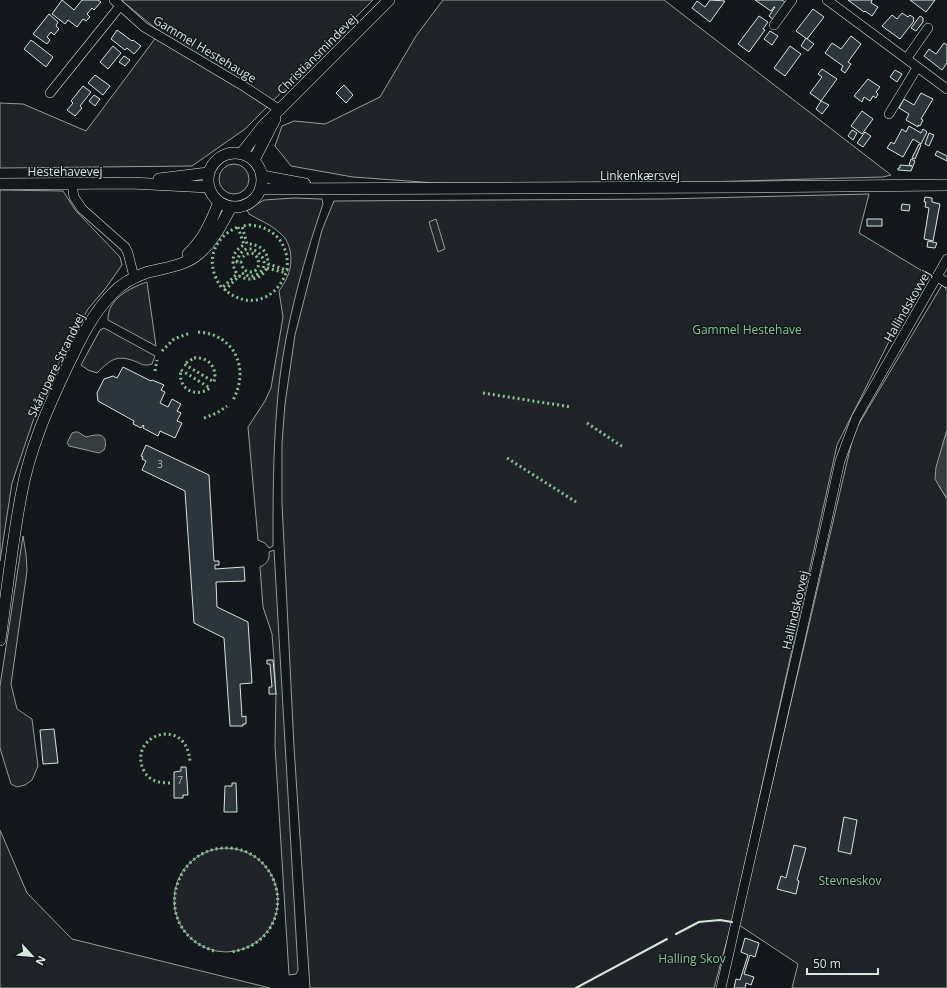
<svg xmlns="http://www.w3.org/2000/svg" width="947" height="988" font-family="'Open Sans',sans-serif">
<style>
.green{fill:#202428;stroke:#939e99}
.parking{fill:#24282b;stroke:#939e99}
.water{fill:#363b3e;stroke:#939e99}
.building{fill:#2c363c;stroke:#d8e6dc}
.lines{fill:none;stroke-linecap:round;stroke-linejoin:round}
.minor-casing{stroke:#d8e6dc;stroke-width:10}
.tertiary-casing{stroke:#d8e6dc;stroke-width:12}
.minor{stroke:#14181c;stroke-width:9}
.tertiary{stroke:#14181c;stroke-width:11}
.hedge{stroke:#8ac095;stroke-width:3;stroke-dasharray:2 3;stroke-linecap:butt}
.wall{stroke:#d8e6dc;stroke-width:2}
.labels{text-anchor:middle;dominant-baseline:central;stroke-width:3;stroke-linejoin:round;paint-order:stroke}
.number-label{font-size:10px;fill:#adbab4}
.street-label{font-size:12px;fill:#d8e6dc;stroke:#14181c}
.park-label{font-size:12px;fill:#8ac095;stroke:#14181c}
</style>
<rect width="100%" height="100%" fill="#14181c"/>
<path class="green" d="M 121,0 L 373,0 L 245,129 L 192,166 L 0,168 L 0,103 L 23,104 L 86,131 L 160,32 Z
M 443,0 L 664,0 L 891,175 L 883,177 L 667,183 L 435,183 L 353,177 L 291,166 L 275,146 L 282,126 L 294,121 L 325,124 L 380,97 L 416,36 Z
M219 179a15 15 0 1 1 30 0a15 15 0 1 1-30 0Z
M 0,190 L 63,191 L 76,211 L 120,257 L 122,265 L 105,289 L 88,309 L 76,331 L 65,350 L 34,418 L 12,483 L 0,561 Z
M 869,194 L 859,233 L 924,272 L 837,445 L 732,922 L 714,988 L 310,988 L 294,747 L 282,503 L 282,443 L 285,404 L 295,335 L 322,230 L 334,201 L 663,199 Z
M 294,198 L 322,199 L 323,204 C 301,268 282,338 277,406 C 273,453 273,500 273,546 L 269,548 L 265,543 L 258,540 L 248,427 L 265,401 L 271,388 L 283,317 L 279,291 C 282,286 286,281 288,275 C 293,263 292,243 281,234 C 272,225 259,220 249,214 L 247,210 L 264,200 Z
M 147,282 L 156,346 L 108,320 C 107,299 130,288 147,282 Z
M 942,285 L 947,290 L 947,430 L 943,444 L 939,486 L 947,499 L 947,988 L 792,988 L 798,964 L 739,925 L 854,432 Z
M 104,328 L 155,356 L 152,364 C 146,366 142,365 137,362 C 117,354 111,359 97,373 L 88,370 L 81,365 L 100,330 Z
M 23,536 L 26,554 L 27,571 L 11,684 L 17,709 L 32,719 L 38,766 L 32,780 L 25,785 L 17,787 L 11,784 L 0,748 L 0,686 Z
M 274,550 L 298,970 L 296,974 L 289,975 L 275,746 L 276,694 L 274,659 L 272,634 L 263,607 L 260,567 C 267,564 270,559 269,552 Z
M 0,830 L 27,893 L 72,939 L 270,988 L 0,988 Z
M174 900a52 52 0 1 1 104 0a52 52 0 1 1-104 0Z"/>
<path class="parking" d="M 436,219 L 445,249 L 438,252 L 429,222 Z"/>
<path class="water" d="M 947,430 L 947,499 L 935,479 L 936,467 Z
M 75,432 L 78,432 L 86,437 C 90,436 93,435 97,435 C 106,434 107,444 104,450 L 99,453 L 69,446 L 67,443 L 72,433 Z"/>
<path class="building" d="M 62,0 L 74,10 L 82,0 L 98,0 L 101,2 L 94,10 L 92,8 L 87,14 L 90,17 L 86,21 L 83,19 L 77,27 L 68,20 L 65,24 L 52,14 Z
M 710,0 L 725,1 L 710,22 L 692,8 L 697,1 L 705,7 Z
M 755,0 L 782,0 L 786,3 L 774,20 L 769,16 L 775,7 L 774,7 L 771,11 Z
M 848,0 L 872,0 L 871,3 L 878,7 L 872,16 L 865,11 L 864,12 Z
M 910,0 L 935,0 L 926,12 Z
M 813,9 L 824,17 L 807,39 L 796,31 Z
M 902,13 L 908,17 L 910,15 L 914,18 L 913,20 L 914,21 L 900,39 L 882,26 L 892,15 L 897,19 Z
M 49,14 L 58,22 L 56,26 L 59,29 L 54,35 L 51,32 L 47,37 L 50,40 L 47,44 L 33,34 Z
M 759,16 L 768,22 L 763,29 L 765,30 L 749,52 L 738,44 Z
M 920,16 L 923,18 L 923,22 L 916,31 L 911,28 Z
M 117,30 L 132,41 L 133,40 L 141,46 L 134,54 L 127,48 L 125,50 L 111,39 Z
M 770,31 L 778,36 L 772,45 L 764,39 Z
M 851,36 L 861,44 L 848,62 L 851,64 L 845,73 L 841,70 L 843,66 L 825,53 L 832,43 L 841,49 Z
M 806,38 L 814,44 L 808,51 L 801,46 Z
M 31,40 L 53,57 L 46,67 L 24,49 Z
M 944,43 L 947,45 L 947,63 L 942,70 L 924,56 L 929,49 L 936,54 Z
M 113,46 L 121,53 L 108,69 L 100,62 Z
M 790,46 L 801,54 L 785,76 L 774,68 Z
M 124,56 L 130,60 L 125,66 L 119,62 Z
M 822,69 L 837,79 L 821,101 L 810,93 L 822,77 L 818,74 Z
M 895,70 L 902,74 L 897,82 L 890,77 Z
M 95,75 L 110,86 L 103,95 L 88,83 Z
M 868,79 L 880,87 L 876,92 L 878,94 L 876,98 L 873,96 L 870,101 L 864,97 L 862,102 L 854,96 Z
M 344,85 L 353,95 L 346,103 L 336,93 Z
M 83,86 L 91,92 L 80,106 L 82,108 L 75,116 L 67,110 L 73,103 L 71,101 Z
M 921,93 L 933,99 L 921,119 L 923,120 L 920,126 L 918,125 L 918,127 L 906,120 L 909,114 L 899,108 L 904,99 L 914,105 Z
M 94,95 L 100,99 L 95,106 L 89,101 Z
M 821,101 L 829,105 L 822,114 L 816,109 Z
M 862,111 L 873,119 L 862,134 L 851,126 Z
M 909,126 L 921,133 L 923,129 L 927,132 L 921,144 L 913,139 L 903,157 L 887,148 L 891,142 L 894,144 L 902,129 L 906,132 Z
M 852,130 L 857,133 L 853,140 L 848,136 Z
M 865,132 L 871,136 L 863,147 L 857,143 Z
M 929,133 L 934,135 L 929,146 L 925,144 Z
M 919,144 L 921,145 L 915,159 L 912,158 Z
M 937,151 L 947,156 L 947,161 L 935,155 Z
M 911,159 L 915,161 L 911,171 L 898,170 L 898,168 L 900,168 L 900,165 L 912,166 L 909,165 Z
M 925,197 L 932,198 L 932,202 L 940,204 L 933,241 L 924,239 L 929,208 L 925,207 L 926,202 L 924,202 Z
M 902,204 L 910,205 L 909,211 L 901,210 Z
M 867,219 L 882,219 L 882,226 L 867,226 Z
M 928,241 L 937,243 L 935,248 L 927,247 Z
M 123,367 L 151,381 L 152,380 L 164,385 L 161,390 L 165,392 L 160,403 L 168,407 L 172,399 L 181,404 L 177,411 L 181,413 L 177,421 L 182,423 L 175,438 L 160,431 L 158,436 L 143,428 L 144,426 L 143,425 L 141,428 L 133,424 L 134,421 L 98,401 L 97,393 L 104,379 L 113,376 L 117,378 Z
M 146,445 L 209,475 L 214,561 L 219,561 L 219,565 L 215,565 L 215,569 L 244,567 L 245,581 L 216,582 L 217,607 L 248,622 L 252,683 L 240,684 L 242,717 L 246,716 L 246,724 L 243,724 L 243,726 L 230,726 L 224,638 L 194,623 L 185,491 L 142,470 L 146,461 L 142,459 L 143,457 L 141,456 Z
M 267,660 L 273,660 L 276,694 L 269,694 L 269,687 L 272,687 L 270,664 L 267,664 Z
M 54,729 L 58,763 L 43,764 L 40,730 Z
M 181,767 L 186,767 L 188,795 L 183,795 L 183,798 L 174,798 L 174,772 L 181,771 Z
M 232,783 L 236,783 L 237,812 L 224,812 L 225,786 L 232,786 Z
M 844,817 L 857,820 L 851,854 L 838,851 Z
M 794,845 L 806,848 L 797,880 L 799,881 L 796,894 L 777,889 L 781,876 L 786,878 Z
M 745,938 L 759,943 L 755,957 L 750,955 L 744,974 L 754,977 L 751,985 L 746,983 L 745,988 L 734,988 L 736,979 L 740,980 L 748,955 L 741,952 Z"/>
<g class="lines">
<defs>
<path id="minor" d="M 114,0 L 144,27 L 245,87 L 280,110
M 827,0 L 947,89
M 774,25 L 792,0
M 907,58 L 928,28
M 50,93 L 120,6
M 889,114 L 917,68
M 72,184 L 74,197 L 82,209 L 125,247 L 128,253 L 134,277
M 938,277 L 947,283
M 721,988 L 824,534 L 840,461 L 856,418 L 947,259"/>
<path id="tertiary" d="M208 180a27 27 0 1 1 54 0a27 27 0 1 1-54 0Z
M 242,153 L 263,126 L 389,0
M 254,160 L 275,119
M 262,176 L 305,184
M 159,179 L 208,173
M 0,184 L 131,183 L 208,187
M 260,189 L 741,187 L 947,185
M 188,254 C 204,239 211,222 219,202
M 0,640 C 7,592 12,543 21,496 C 29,450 48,407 68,365 C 80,340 92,314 112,294 C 121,284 136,276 148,272 C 164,268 183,266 196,256 C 213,243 221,225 231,207"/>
</defs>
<use href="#minor" class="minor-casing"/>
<use href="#tertiary" class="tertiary-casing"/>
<use href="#minor" class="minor"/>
<use href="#tertiary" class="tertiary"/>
<path class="hedge" d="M 249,225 C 274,226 290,245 287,270 L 268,264 C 268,251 260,244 247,244 L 242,226 Z
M 238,227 L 244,245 C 232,251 230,263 237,274 L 222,288 C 204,264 212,238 238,227 Z
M 267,268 L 286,273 C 275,301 248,309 225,290 L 239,276 C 250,282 261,279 267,268 Z
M 242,273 C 247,276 251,277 256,275 C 280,263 244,231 237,262 L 241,262 C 242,267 244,271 249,272 C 266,273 258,243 243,257
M 198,332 C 235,334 250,369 233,400
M 162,351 L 174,339 L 190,333
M 194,358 C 208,356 218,368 214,382 L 184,364 Z
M 181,370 L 210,388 C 195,399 177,388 181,370 Z
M 155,371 L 157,360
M 483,393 L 571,407
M 204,418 L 217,413 L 227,406
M 587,423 L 623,447
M 507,458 L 576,502
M 170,783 C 160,783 149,781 144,771 C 126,735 187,714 190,762
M 214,951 C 206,948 199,945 193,940 C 155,909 180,845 229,848 C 276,850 296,913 257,942 C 250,947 241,950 232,952"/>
<path class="wall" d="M 676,934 L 699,922 L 720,920 L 732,922
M 576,988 L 667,939"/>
</g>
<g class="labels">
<g class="number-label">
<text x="160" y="464">3</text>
<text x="180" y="780">7</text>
</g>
<g class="street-label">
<text transform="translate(205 49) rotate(31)">Gammel Hestehauge</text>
<text transform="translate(317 54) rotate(-45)">Christiansmindevej</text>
<text x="65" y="171">Hestehavevej</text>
<text x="640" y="175">Linkenkærsvej</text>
<text transform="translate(907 306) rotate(-60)">Hallindskovvej</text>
<text transform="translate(56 365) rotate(-64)">Skårupøre Strandvej</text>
<text transform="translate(795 610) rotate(-77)">Hallindskovvej</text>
</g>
<g class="park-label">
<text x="747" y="329">Gammel Hestehave</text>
<text x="850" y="880">Stevneskov</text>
<text x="692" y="958">Halling Skov</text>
</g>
</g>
<g transform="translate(32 956) rotate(117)" stroke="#14181c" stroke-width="3" paint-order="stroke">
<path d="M0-3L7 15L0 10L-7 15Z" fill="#d8e6dc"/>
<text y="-6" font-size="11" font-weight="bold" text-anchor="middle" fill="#d8e6dc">N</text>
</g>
<path d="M807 968v6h71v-6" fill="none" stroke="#d8e6dc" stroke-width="2"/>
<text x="813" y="968" font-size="12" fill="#d8e6dc" stroke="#14181c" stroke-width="3" paint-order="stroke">50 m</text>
</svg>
